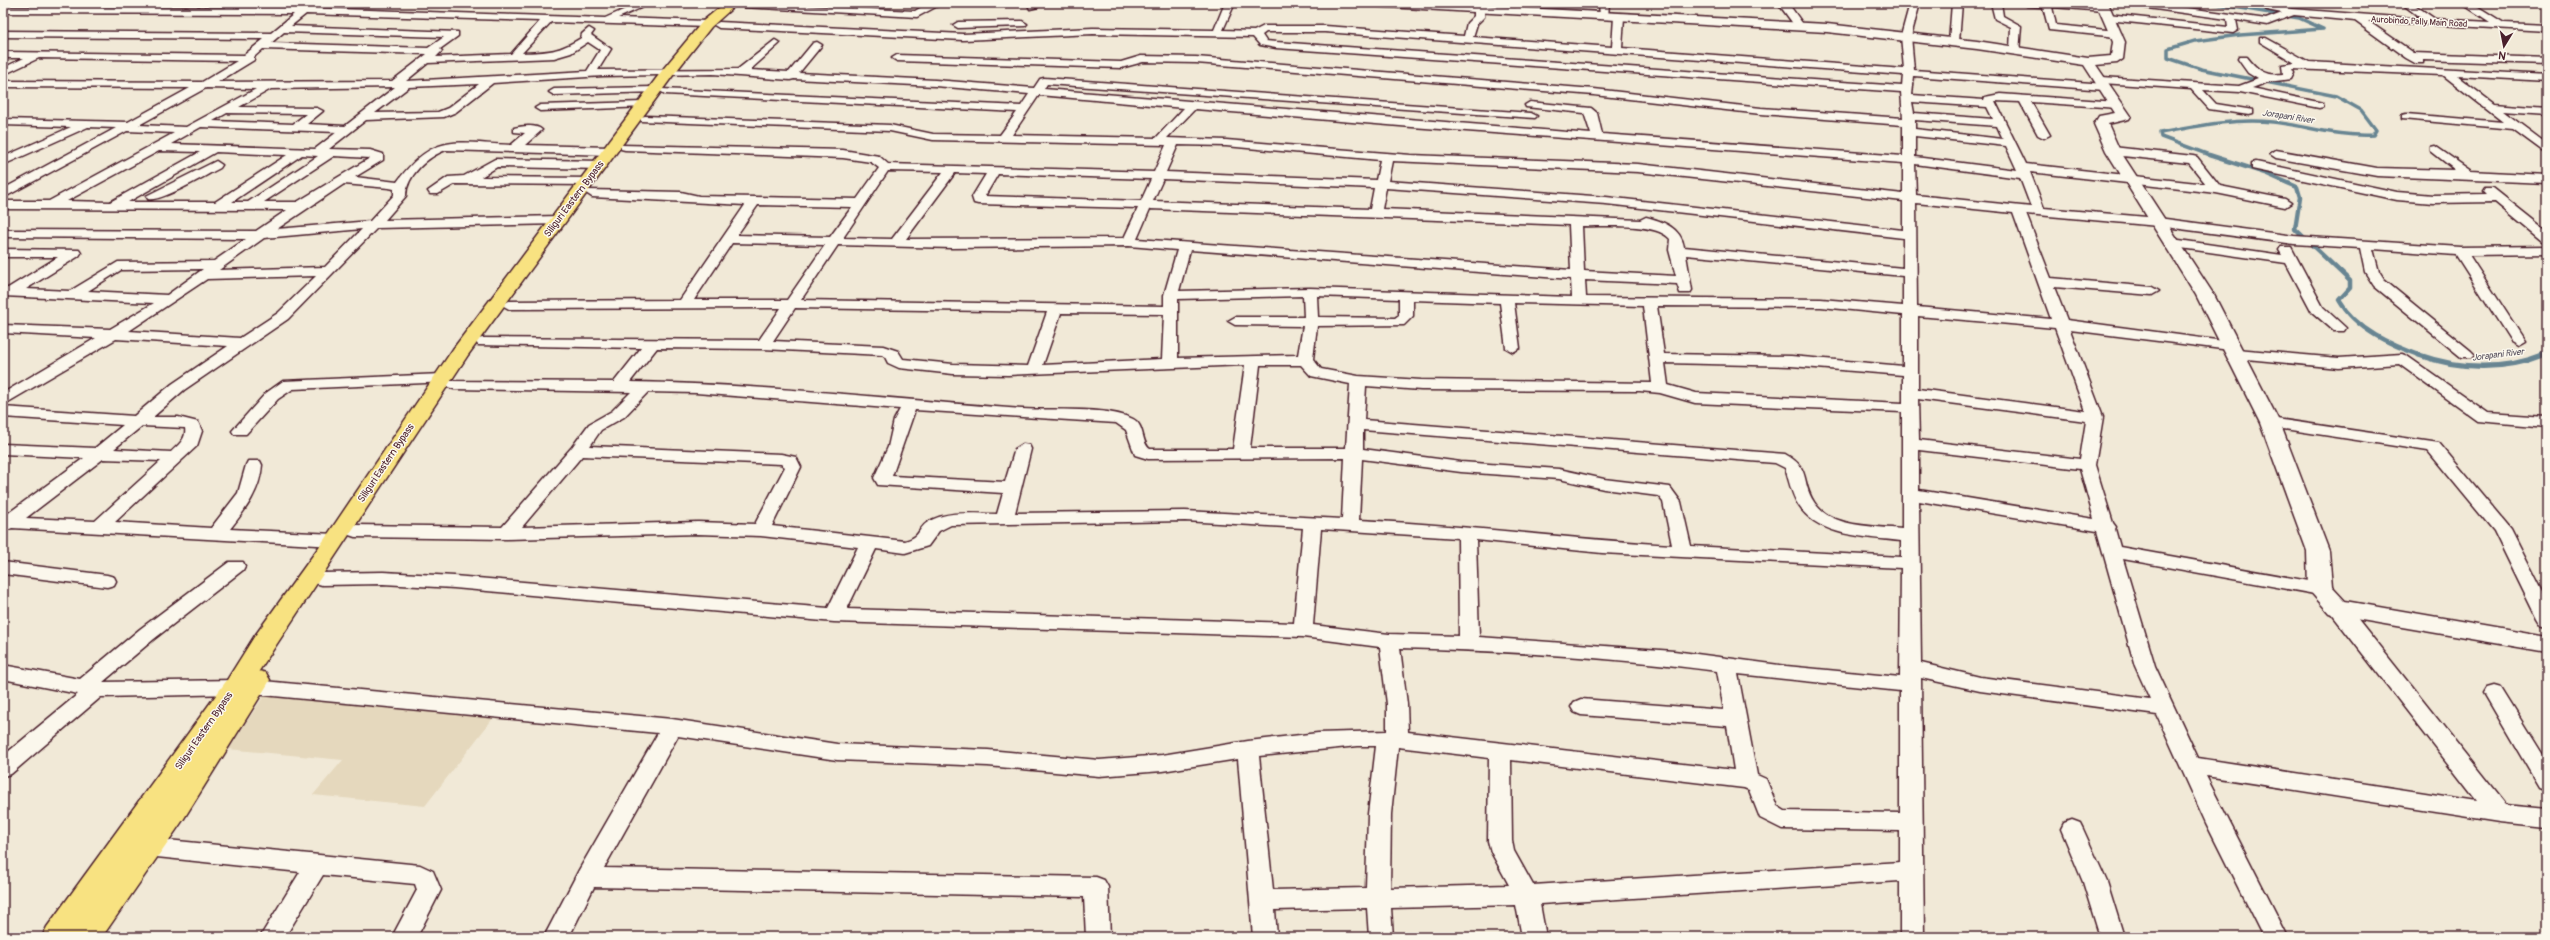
<svg xmlns="http://www.w3.org/2000/svg" width="2550" height="940" font-family="Pangolin,sans-serif">
<style>
.built{fill:#e5d8bd}
.lines{fill:none;stroke-linecap:round;stroke-linejoin:round}
.stream-far2{stroke:#678592;stroke-width:3.5}
.stream-far1{stroke:#678592;stroke-width:4.5}
.stream{stroke:#678592;stroke-width:5.5}
.minor-casing{stroke:#4a1f2b;stroke-width:3}
.tertiary-casing{stroke:#4a1f2b;stroke-width:3}
.primary-casing{stroke:#4a1f2b;stroke-width:3}
.minor{fill:#fbf7ec;fill-rule:evenodd}
.tertiary{fill:#fbf7ec;fill-rule:evenodd}
.primary{fill:#f8e281;fill-rule:evenodd}
.labels{text-anchor:middle;dominant-baseline:central;stroke-width:3;stroke-linejoin:round;paint-order:stroke}
.far-street-label{font-size:9px;fill:#4a1f2b;stroke:#fbf7ec}
.far-water-label{font-size:9px;font-style:italic;fill:#58525f;stroke:#fbf7ec}
.street-label{font-size:10px;fill:#4a1f2b;stroke:#fbf7ec}
</style>
<rect width="100%" height="100%" fill="#f1e9d7"/>
<filter id="ink" filterUnits="userSpaceOnUse"><feTurbulence type="fractalNoise" baseFrequency=".025" numOctaves="2"/><feDisplacementMap in="SourceGraphic" scale="8" xChannelSelector="R" yChannelSelector="G"/><feConvolveMatrix kernelMatrix="1 2 1 2 8 2 1 2 1" color-interpolation-filters="sRGB"/></filter>
<g filter="url(#ink)">
<path class="built" d="M 264,696 L 494,717 L 425,806 L 313,795 L 343,760 L 228,749 Z"/>
<g class="lines">
<path class="stream-far2" d="M 2211,3 L 2299,18 L 2323,29 L 2240,35 L 2195,41 L 2168,49 L 2168,58 L 2201,69 L 2336,96 L 2361,110 L 2376,130 L 2373,135 C 2338,137 2307,126 2273,122 C 2235,118 2197,126 2160,133 L 2161,137 L 2212,156"/>
<path class="stream-far1" d="M 2209,155 L 2265,173 L 2297,187 L 2300,197 L 2295,229 L 2350,281 L 2350,288 L 2339,300 C 2356,330 2391,345 2422,356
M 2540,356 L 2547,353"/>
<path class="stream" d="M 2419,355 C 2458,369 2504,371 2543,355"/>
<defs>
<path id="minor" d="M 639,3 L 652,3 L 618,18 L 707,21 L 712,24 L 707,27 L 551,22 L 522,53 C 548,52 559,52 581,38 L 582,34 L 589,28 L 594,31 L 591,35 L 611,49 L 598,70 L 738,69 L 775,40 L 780,43 L 778,45 L 750,70 L 789,72 L 813,43 L 817,42 L 822,45 L 799,73 L 935,80 L 1034,88 L 1040,79 L 1044,78 L 1531,113 L 1537,116 L 1535,118 L 1047,84 L 1044,89 L 1591,134 L 1584,113 L 1526,107 L 1525,105 L 1530,102 L 1591,108 L 1597,113 L 1602,134 L 1903,156 L 1903,125 L 1761,114 L 1594,95 L 1196,63 L 1143,62 L 1121,68 L 897,61 L 892,58 L 897,55 L 1121,62 L 1141,56 L 1196,57 L 1594,89 L 1761,108 L 1903,118 L 1901,92 L 1276,48 L 1260,45 L 1253,37 L 1093,34 L 963,40 L 719,28 L 714,25 L 719,22 L 963,34 L 1093,28 L 1214,30 L 1225,3 L 1235,3 L 1223,30 L 1254,31 L 1264,26 L 1325,26 L 1464,36 L 1467,23 L 1474,16 L 1474,9 L 1479,6 L 1484,9 L 1484,17 L 1477,24 L 1473,37 L 1612,47 L 1614,17 L 1619,14 L 1624,17 L 1622,48 L 1904,69 L 1901,36 L 1910,3 L 1920,3 L 1911,36 L 1914,70 L 2105,84 L 2110,87 L 2105,90 L 1914,76 L 1912,95 L 1984,100 L 1985,97 L 2000,94 L 2118,102 L 2123,105 L 2118,108 L 2031,102 L 2050,135 L 2044,138 L 2038,135 L 2020,102 L 1995,101 L 2026,164 L 2206,184 L 2189,163 L 2113,155 L 2107,151 L 2113,147 L 2193,156 L 2197,157 L 2220,186 L 2285,199 L 2291,203 L 2285,207 L 2216,193 L 2030,172 L 2044,208 L 2158,218 L 2294,236 L 2460,247 L 2547,246 L 2547,254 L 2469,255 L 2525,341 L 2518,345 L 2511,341 L 2456,255 L 2373,249 L 2379,272 L 2384,280 L 2471,351 L 2474,354 L 2471,357 L 2461,357 L 2374,286 L 2365,272 L 2360,248 L 2294,244 L 2158,226 L 2026,214 L 2051,278 L 2152,287 L 2159,291 L 2152,295 L 2054,287 L 2067,320 L 2231,342 L 2236,343 L 2238,346 L 2237,349 L 2339,358 L 2402,354 L 2407,356 L 2488,413 L 2547,417 L 2547,427 L 2478,421 L 2399,364 L 2339,368 L 2236,358 L 2231,356 L 2228,353 L 2230,350 L 2070,330 L 2103,417 L 2095,465 L 2113,523 L 2116,527 L 2115,529 L 2120,547 L 2320,583 L 2327,585 L 2329,589 L 2327,593 L 2320,595 L 2123,559 L 2155,666 L 2198,758 L 2477,801 L 2331,613 L 2328,608 L 2331,603 L 2338,602 L 2345,603 L 2506,805 L 2547,809 L 2547,827 L 2500,822 L 2206,776 L 2288,937 L 2263,937 L 2206,823 L 2157,715 L 1980,691 L 1921,678 L 1924,937 L 1900,937 L 1900,881 L 1540,904 L 1546,937 L 1522,937 L 1516,905 L 1391,908 L 1393,937 L 1369,937 L 1367,908 L 1275,910 L 1277,937 L 1253,937 L 1238,759 L 1162,771 L 1099,776 L 988,766 L 837,760 L 678,736 L 604,868 L 1096,877 L 1104,880 L 1108,887 L 1110,937 L 1086,937 L 1084,897 L 594,887 L 569,937 L 544,937 L 579,870 L 658,733 L 253,694 L 244,690 L 236,694 L 101,697 L 11,774 L 3,776 L 3,756 L 78,694 L 3,679 L 3,665 L 80,679 L 140,629 L 229,562 L 243,562 L 245,566 L 243,570 L 154,639 L 103,682 L 236,680 L 244,684 L 253,680 L 672,719 L 837,744 L 988,750 L 1099,760 L 1162,755 L 1248,741 L 1318,733 L 1387,731 L 1387,704 L 1380,647 L 1303,637 L 834,622 L 454,588 L 383,584 L 322,585 L 315,583 L 313,579 L 315,575 L 322,573 L 383,572 L 454,576 L 828,608 L 858,547 L 761,536 L 698,534 L 507,539 L 355,537 L 349,535 L 346,531 L 349,527 L 355,525 L 502,527 L 572,447 L 589,424 L 612,411 L 631,392 L 454,389 L 448,387 L 447,382 L 293,389 L 278,399 L 246,434 L 234,434 L 232,431 L 266,393 L 283,381 L 442,374 L 447,376 L 449,381 L 614,382 L 641,348 L 478,345 L 476,342 L 478,339 L 483,338 L 759,340 L 781,308 L 509,309 L 502,305 L 509,301 L 680,300 L 745,205 L 592,197 L 586,193 L 588,190 L 681,192 L 699,196 L 857,199 L 879,168 L 871,162 L 843,158 L 625,150 L 621,149 L 621,145 L 843,150 L 879,156 L 888,164 L 1154,172 L 1166,145 L 933,140 L 890,131 L 641,121 L 641,117 L 645,116 L 890,125 L 933,134 L 1000,135 L 1017,112 L 665,94 L 660,91 L 661,89 L 1021,106 L 1029,94 L 935,86 L 794,79 L 790,80 L 713,74 L 603,76 L 493,83 L 456,112 L 444,117 L 366,120 L 329,149 L 370,150 L 383,154 L 383,160 L 355,177 L 397,182 C 434,132 455,143 511,145 L 525,133 L 514,132 L 514,128 C 521,126 536,124 542,130 L 525,145 L 610,147 L 616,151 L 610,155 L 446,150 C 428,156 406,176 406,196 L 385,220 L 559,216 L 565,220 L 559,224 L 377,228 L 288,319 L 184,390 L 153,417 L 178,417 L 198,422 L 202,431 L 197,446 L 115,522 L 211,528 L 238,493 L 246,465 L 248,461 L 260,461 L 262,465 C 260,491 246,509 230,529 L 335,534 L 341,536 L 344,540 L 341,544 L 335,546 L 12,528 L 3,532 L 3,517 L 84,458 L 3,454 L 3,444 L 95,448 L 123,425 L 3,417 L 3,407 L 134,416 L 172,384 L 228,346 L 116,339 L 3,405 L 3,393 L 96,338 L 3,333 L 3,325 L 110,329 L 154,303 L 3,296 L 3,288 L 8,288 L 58,257 L 3,257 L 3,249 L 79,250 L 81,253 L 79,256 L 26,289 L 70,291 L 118,262 L 214,261 L 246,239 L 6,237 L 3,236 L 3,230 L 256,231 L 287,210 L 3,209 L 3,201 L 49,201 L 174,133 L 127,131 L 3,198 L 3,189 L 116,128 L 88,127 L 3,165 L 3,157 L 71,127 L 3,125 L 3,119 L 128,122 L 190,88 L 3,87 L 3,81 L 202,82 L 237,61 L 39,58 L 3,75 L 3,68 L 24,58 L 3,58 L 3,52 L 244,55 L 264,39 L 3,37 L 3,31 L 271,33 L 294,14 L 3,13 L 3,7 L 301,8 L 307,5 L 311,8 L 605,18 ZM 306,14 L 540,21 L 511,54 L 436,57 L 442,51 L 440,49 L 458,36 L 458,32 L 291,26 ZM 284,32 L 444,37 L 428,48 L 271,43 ZM 1266,32 L 1325,32 L 1903,75 L 1902,86 L 1827,81 L 1276,42 L 1266,41 L 1262,35 ZM 588,42 L 600,50 L 587,71 L 406,81 L 428,63 L 554,58 L 571,53 ZM 263,49 L 427,54 L 392,81 L 218,82 L 254,60 L 254,57 ZM 479,84 L 448,108 L 438,112 L 375,113 L 409,87 ZM 395,87 L 345,126 L 307,124 L 323,111 L 317,108 L 239,107 L 271,89 ZM 206,88 L 256,89 L 186,127 L 139,125 ZM 1039,95 L 1184,108 L 1156,138 L 1012,135 ZM 1912,102 L 1987,107 L 1993,119 L 1914,113 ZM 1195,109 L 1412,127 L 1903,163 L 1903,194 L 1638,164 L 1411,155 L 1226,140 L 1167,138 ZM 227,113 L 306,114 L 293,124 L 213,121 ZM 1915,120 L 1997,126 L 2003,139 L 1915,129 ZM 201,127 L 337,132 L 315,149 L 171,144 ZM 1915,136 L 2006,146 L 2017,170 L 1915,157 ZM 1178,145 L 1226,146 L 1380,160 L 1376,180 L 1166,172 ZM 159,151 L 200,152 L 110,202 L 67,201 ZM 216,152 L 287,155 L 215,202 L 128,202 ZM 302,155 L 318,156 L 248,202 L 232,202 ZM 334,156 L 370,158 L 297,202 L 264,202 ZM 1392,161 L 1638,172 L 1903,201 L 1903,230 L 1606,197 L 1388,181 ZM 1915,164 L 2020,178 L 2031,207 L 1916,195 ZM 888,171 L 943,172 L 892,239 L 843,238 ZM 955,173 L 986,174 L 972,197 L 974,203 L 978,204 L 1138,208 L 1124,238 L 906,239 ZM 998,174 L 1151,179 L 1141,201 L 985,196 ZM 1163,179 L 1374,188 L 1370,209 L 1153,201 ZM 344,184 L 389,188 L 394,189 L 394,195 L 370,221 L 277,229 ZM 1386,188 L 1606,204 L 1903,238 L 1903,268 L 1684,247 C 1681,228 1663,221 1646,217 L 1640,220 L 1382,209 ZM 1916,203 L 2013,213 L 2051,319 L 1917,307 ZM 758,205 L 852,207 L 830,237 L 737,235 ZM 1150,209 L 1569,225 L 1571,270 L 1137,239 ZM 1582,226 C 1603,227 1656,222 1670,239 L 1669,250 L 1676,276 L 1584,271 ZM 362,229 L 325,267 L 219,270 L 264,238 ZM 732,243 L 825,245 L 787,300 L 694,300 ZM 838,245 L 952,248 L 1129,246 L 1177,250 L 1164,295 L 1164,306 L 801,300 ZM 1190,250 L 1571,279 L 1572,297 L 1310,288 L 1179,291 ZM 1686,255 L 1903,276 L 1903,306 L 1821,299 L 1586,297 L 1585,280 L 1677,284 L 1680,293 L 1690,293 L 1692,290 ZM 203,269 L 167,295 L 88,291 L 121,270 ZM 316,276 L 278,313 L 240,338 L 129,331 L 207,279 ZM 1303,296 L 1304,317 L 1235,317 L 1228,321 L 1235,325 L 1303,326 L 1298,355 L 1178,358 L 1178,299 ZM 1317,296 L 1399,299 L 1399,315 L 1395,318 L 1318,317 ZM 1413,300 L 1500,303 L 1506,348 L 1513,352 L 1520,348 L 1514,303 L 1643,306 L 1652,383 L 1421,380 L 1358,376 L 1321,369 L 1313,359 L 1317,326 L 1404,325 L 1413,316 ZM 1657,306 L 1821,307 L 1903,315 L 1903,366 L 1791,356 L 1664,354 ZM 795,308 L 1047,312 L 1028,366 L 953,364 L 903,359 L 898,351 L 883,346 L 773,341 ZM 1061,313 L 1164,314 L 1162,359 L 1043,365 ZM 1918,316 L 2055,328 L 2085,411 L 1918,389 ZM 657,348 L 763,349 L 882,355 L 885,357 L 888,363 L 899,368 L 953,374 L 1008,375 L 1245,365 L 1233,449 L 1150,449 C 1141,443 1145,425 1133,419 C 1107,406 1052,411 1022,409 C 892,399 761,384 630,382 ZM 1665,363 L 1791,366 L 1903,375 L 1903,403 L 1696,393 L 1668,385 ZM 1260,365 L 1301,365 L 1311,376 L 1350,384 L 1346,448 L 1250,448 ZM 1366,386 L 1421,390 L 1640,391 L 1660,393 L 1695,403 L 1902,412 L 1902,529 C 1875,526 1830,528 1814,502 C 1800,480 1812,469 1785,454 L 1364,420 ZM 648,392 L 696,393 L 900,409 L 894,420 L 888,447 L 874,478 L 878,485 L 1003,493 L 997,514 C 974,514 948,510 928,522 C 917,529 922,536 905,541 L 772,526 L 801,467 L 796,457 L 781,454 L 590,446 L 601,430 L 624,417 ZM 1918,399 L 2086,421 L 2080,459 L 1919,440 ZM 915,410 L 1116,423 L 1126,430 L 1135,455 L 1148,459 L 1345,458 L 1342,519 L 1185,511 L 1015,513 L 1031,449 L 1029,445 L 1023,444 L 1015,449 L 1005,482 L 892,476 ZM 142,426 L 185,428 C 187,439 178,445 171,452 L 114,449 ZM 1363,430 L 1775,463 L 1785,468 C 1789,480 1791,494 1799,506 C 1819,537 1868,537 1901,541 L 1901,557 L 1691,546 L 1681,502 L 1670,487 L 1604,479 L 1559,469 L 1461,462 L 1363,449 ZM 1919,450 L 2080,469 L 2094,519 L 1919,490 ZM 582,456 L 781,464 L 785,467 L 755,524 L 698,522 L 522,527 ZM 103,459 L 161,461 L 95,521 L 26,518 ZM 1362,459 L 1461,472 L 1559,479 L 1604,489 L 1658,496 L 1663,502 L 1672,545 C 1568,539 1464,525 1359,520 ZM 1919,501 L 2097,531 L 2135,666 L 2150,699 L 1980,677 L 1921,663 ZM 1185,521 L 1303,528 L 1294,623 L 847,609 L 876,549 L 905,553 L 928,546 L 939,531 L 951,525 ZM 1321,529 L 1458,538 L 1459,636 L 1389,634 L 1313,625 ZM 1476,540 L 1602,553 L 1901,568 L 1900,677 L 1786,666 L 1674,651 L 1479,637 ZM 1400,648 C 1505,651 1612,657 1717,671 L 1724,710 L 1581,699 L 1574,702 L 1571,707 L 1574,712 L 1581,715 L 1727,726 L 1734,770 L 1408,732 L 1407,704 ZM 1738,674 L 1900,691 L 1900,813 L 1785,811 L 1777,806 L 1766,779 L 1757,775 ZM 1358,746 L 1376,746 L 1368,814 L 1366,888 L 1273,890 L 1259,756 ZM 1398,747 L 1489,758 L 1488,841 L 1491,852 L 1509,885 L 1390,888 L 1391,814 ZM 1511,760 L 1744,788 L 1749,790 L 1760,818 L 1782,829 L 1900,831 L 1900,862 L 1533,885 L 1514,851 L 1512,841 Z
M 739,3 L 915,11 L 928,3 L 943,3 L 917,17 L 743,7 Z
M 1027,3 L 1037,3 L 1038,7 L 1030,9 Z
M 1515,3 L 1525,3 L 1523,13 L 1517,13 Z
M 1599,3 L 1609,3 L 1608,18 L 1600,16 Z
M 1778,3 L 1788,3 L 1805,27 L 1803,29 L 1797,29 Z
M 1952,3 L 1962,3 L 1959,42 L 1954,45 L 1949,42 Z
M 1991,3 L 2001,3 L 2003,16 L 2021,26 L 2019,53 L 2010,51 L 2011,27 L 1995,19 Z
M 2022,3 L 2107,6 L 2107,10 L 2104,11 L 2052,7 L 2056,25 L 2117,31 L 2122,34 L 2117,37 L 2049,30 L 2043,7 L 2027,6 Z
M 2128,3 L 2153,3 L 2266,19 L 2282,13 L 2267,10 L 2257,3 L 2268,3 L 2292,9 L 2422,19 L 2401,3 L 2412,3 L 2435,19 L 2490,22 L 2461,3 L 2472,3 L 2504,23 L 2547,25 L 2547,31 L 2368,21 L 2414,53 L 2547,58 L 2547,64 L 2423,60 L 2423,63 L 2415,63 L 2406,58 L 2355,21 L 2294,15 L 2267,25 L 2236,20 L 2238,30 L 2233,33 L 2108,20 L 2103,17 L 2108,14 L 2228,27 L 2227,19 L 2133,6 Z
M 1022,21 L 1027,24 L 1025,26 L 958,28 L 953,25 L 958,22 Z
M 2260,38 L 2266,38 L 2309,62 L 2547,75 L 2547,81 L 2457,76 L 2494,104 L 2547,108 L 2547,114 L 2503,111 L 2547,144 L 2547,154 L 2513,129 L 2402,119 L 2402,115 L 2406,114 L 2503,122 L 2443,75 L 2292,69 L 2294,73 L 2291,79 L 2268,82 L 2252,88 L 2323,103 L 2323,107 L 2319,108 L 2240,92 L 2203,90 L 2216,104 L 2253,110 L 2253,114 L 2249,115 L 2209,109 L 2191,89 L 2102,83 L 2097,80 L 2102,77 L 2239,86 L 2258,79 L 2248,73 L 2238,59 L 2239,57 L 2247,57 C 2258,71 2265,76 2283,74 L 2282,65 L 2295,63 L 2260,42 Z
M 654,87 L 659,90 L 658,92 L 554,95 L 549,92 L 554,89 Z
M 643,102 L 648,105 L 647,107 L 540,111 L 535,108 L 540,105 Z
M 2435,146 L 2471,171 L 2547,175 L 2547,183 L 2377,176 L 2276,158 L 2270,154 L 2276,150 L 2377,168 L 2455,170 L 2431,151 L 2431,147 Z
M 495,159 L 601,161 L 607,165 L 601,169 L 497,167 L 481,177 L 592,178 L 594,181 L 588,185 L 455,184 L 438,194 L 430,194 L 428,191 L 448,177 L 464,176 Z
M 216,161 L 222,165 L 220,168 C 206,175 162,202 148,199 L 146,196 Z
M 2256,162 L 2397,192 L 2433,195 L 2486,194 L 2483,191 L 2485,188 L 2493,188 L 2547,231 L 2547,242 L 2542,241 L 2495,202 L 2433,203 L 2397,200 L 2252,169 L 2252,163 Z
M 2172,239 L 2282,255 L 2279,250 L 2281,247 L 2291,247 L 2323,307 L 2346,328 L 2344,331 L 2334,331 L 2312,312 L 2286,263 L 2167,246 L 2165,243 Z
M 2270,418 L 2439,443 L 2511,529 L 2547,600 L 2547,626 L 2540,624 L 2537,619 L 2494,531 L 2428,451 L 2264,426 L 2262,423 L 2264,420 Z
M 3,562 L 107,575 L 114,577 L 116,581 L 114,585 L 107,587 L 3,574 Z
M 2494,686 L 2501,688 L 2547,762 L 2547,790 L 2539,787 L 2484,693 L 2487,688 Z
M 2072,820 L 2080,823 L 2083,829 L 2107,882 L 2124,937 L 2100,937 L 2083,882 L 2061,829 L 2064,823 Z
M 147,838 L 420,865 L 433,871 L 441,890 L 417,937 L 392,937 L 417,890 L 415,884 L 323,875 L 285,937 L 260,937 L 300,872 L 147,856 L 139,854 L 135,847 L 139,840 Z"/>
<path id="tertiary" d="M 1363,3 L 1432,3 L 1827,24 L 1977,41 L 2088,58 L 2111,56 L 2113,42 L 2096,3 L 2108,3 L 2125,42 L 2123,59 L 2117,63 L 2096,65 L 2131,116 L 2129,119 L 2108,124 L 2120,151 L 2214,295 L 2280,423 L 2329,551 L 2332,587 L 2345,601 L 2547,636 L 2547,652 L 2338,616 L 2330,614 L 2308,589 L 2307,551 L 2260,423 L 2196,295 L 2106,151 L 2094,124 L 2099,116 L 2115,113 L 2084,65 L 1977,49 L 1827,32 L 1369,6 Z"/>
<path id="primary" d="M 725,3 L 738,3 L 711,27 L 674,74 L 468,355 L 259,671 L 266,673 L 270,680 L 266,687 L 183,820 L 102,937 L 42,937 L 47,927 L 227,680 L 254,637 L 324,540 L 453,349 L 664,68 L 703,21 Z"/>
</defs>
<use href="#minor" class="minor-casing"/>
<use href="#tertiary" class="tertiary-casing"/>
<use href="#primary" class="primary-casing"/>
<use href="#minor" class="minor"/>
<use href="#tertiary" class="tertiary"/>
<use href="#primary" class="primary"/>
</g>
</g>
<g class="labels">
<g class="far-street-label">
<text transform="translate(2419 22) rotate(3)">Aurobindo Pally Main Road</text>
</g>
<g class="far-water-label">
<text transform="translate(2288 117) rotate(9)">Jorapani River</text>
<text transform="translate(2498 355) rotate(-7)">Jorapani River</text>
</g>
<g class="street-label">
<text transform="translate(574 199) rotate(-53)">Siliguri Eastern Bypass</text>
<text transform="translate(386 463) rotate(-56)">Siliguri Eastern Bypass</text>
<text transform="translate(204 731) rotate(-55)">Siliguri Eastern Bypass</text>
</g>
</g>
<rect width="2550" height="940" fill="none" stroke="#fbf7ec" stroke-width="16"/>
<rect x="8" y="8" width="2534" height="924" fill="none" stroke="#4a1f2b" stroke-width="1.5" filter="url(#ink)"/>
<g transform="translate(2504 46) rotate(190)" stroke="#fbf7ec" stroke-width="3" paint-order="stroke">
<path d="M0-3L7 15L0 10L-7 15Z" fill="#4a1f2b"/>
<text y="-6" font-size="11" font-weight="bold" text-anchor="middle" fill="#4a1f2b">N</text>
</g>
</svg>
